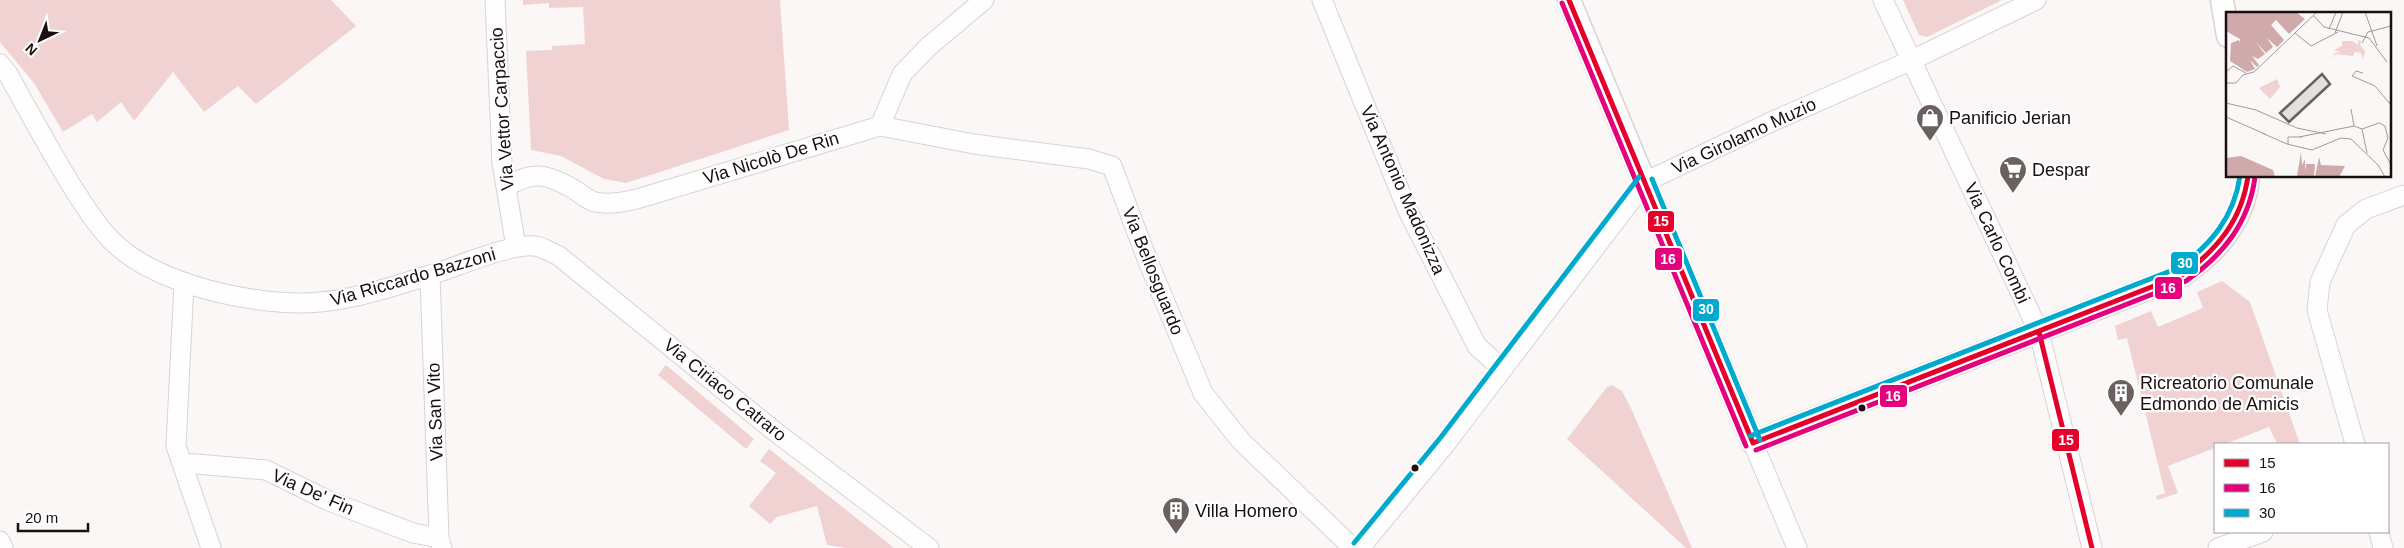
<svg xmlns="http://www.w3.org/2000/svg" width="2404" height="548" font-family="Arial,sans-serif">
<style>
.green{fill:#f1d2d2}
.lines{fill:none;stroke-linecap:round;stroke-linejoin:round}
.minor-casing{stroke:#dbd2d2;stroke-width:21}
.tertiary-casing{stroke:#dbd2d2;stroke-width:25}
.minor{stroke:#fefefe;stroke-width:19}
.tertiary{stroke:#fefefe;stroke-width:22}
.bus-1-casing{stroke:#fff;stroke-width:9}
.bus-2-casing{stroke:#fff;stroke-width:9}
.bus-3-casing{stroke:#fff;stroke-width:9}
.bus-1{stroke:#e4002b;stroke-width:5}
.bus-2{stroke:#e5007d;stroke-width:5}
.bus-3{stroke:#00a9ce;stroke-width:5}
.bus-dot{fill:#1c0e0f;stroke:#fff;stroke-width:2}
.labels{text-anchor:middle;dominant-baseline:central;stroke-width:4.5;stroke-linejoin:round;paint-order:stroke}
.street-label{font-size:18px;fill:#1c0e0f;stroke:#fff}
.poi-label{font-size:18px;fill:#1c0e0f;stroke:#fff;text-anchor:start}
.inset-river{fill:none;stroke:#d0a9aa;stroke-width:2.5}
.inset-road{fill:none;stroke:#a29a9a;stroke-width:1}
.view{fill:#6a6060;fill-opacity:0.15;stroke:#6a6060;stroke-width:2.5}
.inset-edge{fill:none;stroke:#1c0e0f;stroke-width:2.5}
.line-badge{stroke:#fff;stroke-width:2}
.badge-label{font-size:14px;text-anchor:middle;font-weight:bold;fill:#fff}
</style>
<rect width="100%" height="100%" fill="#fbf7f7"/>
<path class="green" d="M 0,0 L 331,0 L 356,26 L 256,104 L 238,86 L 204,112 L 173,72 L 134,121 L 121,102 L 97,122 L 92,114 L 63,132 L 34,83 L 0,42 Z
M 523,0 L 780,0 L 789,130 L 626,183 L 604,179 L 561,156 L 531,150 L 526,51 L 552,50 L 552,46 L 585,44 L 583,7 L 549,8 L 549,3 L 523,5 Z
M 1903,0 L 2002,0 L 1927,37 L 1919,35 Z
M 2222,281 L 2250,302 L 2300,444 L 2277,444 L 2269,427 L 2225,444 L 2215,444 L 2215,448 L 2168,466 L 2178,493 L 2157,500 L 2156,496 L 2165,493 L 2127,338 L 2118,340 L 2115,326 L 2151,311 L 2158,327 L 2203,308 L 2197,292 Z
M 666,365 L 754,439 L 746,449 L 658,375 Z
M 1612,385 L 1622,391 L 1630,406 L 1692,548 L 1686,548 L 1567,439 L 1607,387 Z
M 769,449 L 893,547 L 892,548 L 846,548 L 827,545 L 817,506 L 777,517 L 770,524 L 749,506 L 776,473 L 760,461 Z"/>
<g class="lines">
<defs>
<path id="minor" d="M 495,0 L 502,163 L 516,247
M 1322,0 L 1408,211 L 1477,346 L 1502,369
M 1883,0 L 2039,332 L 2092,548
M 0,64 L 8,74 C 29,112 50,151 73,188 C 85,206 96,225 111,240 C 155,285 259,308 320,302 C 356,299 395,286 430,275 C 455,268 510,243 535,246 C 543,247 552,253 559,256 L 773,430 L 929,548
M 880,126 L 974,144 L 1089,159 L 1112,166 L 1147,259 L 1203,393 L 1241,441 L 1353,548
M 506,187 C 533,170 548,174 575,190 C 581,194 588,200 595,202 C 610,205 623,202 637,199 L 880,126 L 902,74 L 928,47 L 984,0
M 430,275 L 439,538 L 442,548
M 184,283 L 176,446 L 211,548
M 1753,443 L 1797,548
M 2355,444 L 2317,310 L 2320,282 L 2346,225 L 2366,209 L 2404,195
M 184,463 L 266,470 L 329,501 L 413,533 L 439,538
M 2379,532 L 2383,548
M 0,541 L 3,548
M 1360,548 L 1447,442 L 1645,182 L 1771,122 L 1912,60 L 2036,0
M 2218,548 L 2263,532"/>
<path id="tertiary" d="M 1569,0 L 1753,443 L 2182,275 C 2217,252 2245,219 2248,176
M 2222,0 L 2228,36"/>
</defs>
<use href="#minor" class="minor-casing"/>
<use href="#tertiary" class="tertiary-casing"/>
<use href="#minor" class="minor"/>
<use href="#tertiary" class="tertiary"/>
<defs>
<path id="bus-1" d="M 1569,0 L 1753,443
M 2039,332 L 2092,548
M 1753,443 L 2182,275 C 2217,250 2242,220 2248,176"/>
<path id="bus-2" d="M 1562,3 L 1746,446
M 1756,450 L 2186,281 C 2223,255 2249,223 2255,177"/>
<path id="bus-3" d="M 1652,179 L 1760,440
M 1750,436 L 2178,268 C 2211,245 2234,217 2240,176
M 1354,543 L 1441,437 L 1639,177"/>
</defs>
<use href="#bus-1" class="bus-1-casing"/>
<use href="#bus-2" class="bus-2-casing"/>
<use href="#bus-3" class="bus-3-casing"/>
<use href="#bus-1" class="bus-1"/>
<use href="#bus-2" class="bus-2"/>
<use href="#bus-3" class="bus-3"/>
</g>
<defs>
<symbol id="shop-pin" viewBox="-11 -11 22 30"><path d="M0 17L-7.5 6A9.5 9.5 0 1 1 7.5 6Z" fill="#6a6060" stroke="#fff"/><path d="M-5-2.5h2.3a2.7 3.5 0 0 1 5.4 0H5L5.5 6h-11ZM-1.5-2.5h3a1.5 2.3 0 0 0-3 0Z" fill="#fff"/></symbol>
<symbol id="supermarket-pin" viewBox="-11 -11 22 30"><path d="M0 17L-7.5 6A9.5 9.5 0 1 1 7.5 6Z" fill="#6a6060" stroke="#fff"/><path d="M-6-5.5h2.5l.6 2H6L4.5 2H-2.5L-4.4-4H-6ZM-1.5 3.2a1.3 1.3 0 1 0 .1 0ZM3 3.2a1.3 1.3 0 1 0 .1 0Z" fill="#fff"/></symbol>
<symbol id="building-pin" viewBox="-11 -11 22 30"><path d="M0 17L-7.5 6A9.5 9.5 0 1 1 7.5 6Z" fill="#6a6060" stroke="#fff"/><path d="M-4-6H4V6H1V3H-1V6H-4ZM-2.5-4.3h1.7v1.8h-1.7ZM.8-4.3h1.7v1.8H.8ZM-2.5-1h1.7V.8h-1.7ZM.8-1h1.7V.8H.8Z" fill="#fff"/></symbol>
</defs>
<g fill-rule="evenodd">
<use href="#shop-pin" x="1914" y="102" width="32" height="43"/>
<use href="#supermarket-pin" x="1997" y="154" width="32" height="43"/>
<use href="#building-pin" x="2105" y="377" width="32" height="43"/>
<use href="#building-pin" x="1160" y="495" width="32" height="43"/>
</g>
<g class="bus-dot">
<circle cx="1862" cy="408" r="4.5"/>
<circle cx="1415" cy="468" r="4.5"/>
</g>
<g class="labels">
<g class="street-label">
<text transform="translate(502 109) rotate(-94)">Via Vettor Carpaccio</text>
<text transform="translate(1744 136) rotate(-25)">Via Girolamo Muzio</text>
<text transform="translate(771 158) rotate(-17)">Via Nicolò De Rin</text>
<text transform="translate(1403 190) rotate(66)">Via Antonio Madonizza</text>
<text transform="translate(1997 243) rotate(65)">Via Carlo Combi</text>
<text transform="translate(1153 271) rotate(68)">Via Bellosguardo</text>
<text transform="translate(413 277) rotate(-16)">Via Riccardo Bazzoni</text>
<text transform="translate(725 390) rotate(39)">Via Ciriaco Catraro</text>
<text transform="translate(435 412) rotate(-92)">Via San Vito</text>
<text transform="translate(313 492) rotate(24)">Via De' Fin</text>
</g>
<g class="poi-label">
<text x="1949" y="118">Panificio Jerian</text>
<text x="2032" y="170">Despar</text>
<text x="2140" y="383">Ricreatorio Comunale<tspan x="2140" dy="21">Edmondo de Amicis</tspan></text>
<text x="1195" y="511">Villa Homero</text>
</g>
</g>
<g transform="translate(2226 12)">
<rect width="165" height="165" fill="#fbf7f7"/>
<path d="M 132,28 L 135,29 L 134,33 L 139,39 L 137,47 L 135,41 L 129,40 L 127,44 L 109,42 L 107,48 L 108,41 L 115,40 L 108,38 L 116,34 L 116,29 L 127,29 L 132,33 ZM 51,67 L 54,75 L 44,87 L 33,76 Z" fill="#f1d2d2"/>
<path d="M 0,0 L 70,0 L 79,7 L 63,22 L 50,8 L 45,13 L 58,28 L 51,35 L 41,26 L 47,35 L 40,41 L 29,29 L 39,42 L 32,47 L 26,44 L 33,53 L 31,55 L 24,48 L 29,57 L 21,60 L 4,49 L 5,31 L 13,28 L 14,31 L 14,27 L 0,19 ZM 75,140 L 76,153 L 79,147 L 79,160 L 80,152 L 89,152 L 88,165 L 71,164 ZM 15,144 L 47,158 L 49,165 L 0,165 L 0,146 ZM 93,145 L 95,153 L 119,154 L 113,165 L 89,165 Z" fill="#d0a9aa"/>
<path class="inset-river" d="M 26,0 L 51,27M 42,0 L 41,8 L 49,22M 0,16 L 38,17 L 54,31"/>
<path class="inset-road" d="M 139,0 L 151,34M 88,4 L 98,15 L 143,26 L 161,50M 103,17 L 110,0M 69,21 L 85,34 L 112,20M 109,21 L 117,0M 136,31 L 142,20 L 165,14M 0,60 L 7,54 L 20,61M 137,61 L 130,59 L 126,64 L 149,74 L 165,93M 0,71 L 10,71 L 17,63 L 28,60 L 91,0M 0,91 L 30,98 L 71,116 L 100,122M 125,97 L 128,114M 0,105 L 39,122M 128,114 L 136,117 L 153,111 L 159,114 L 162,126 L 157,138 L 165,153M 136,117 L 141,141M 36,121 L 61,132 L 86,138 L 115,126 L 125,127 L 152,153 L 159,165M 73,125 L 128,114M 62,132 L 62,125 L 76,125"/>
<path class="view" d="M 96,62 L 104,72 L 63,110 L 54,101 Z"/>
<rect width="165" height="165" class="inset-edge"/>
</g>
<g class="line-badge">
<rect x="1647" y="210" width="28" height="23" rx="5" fill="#e4002b"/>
<rect x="1654" y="247" width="29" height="24" rx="5" fill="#e5007d"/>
<rect x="2170" y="251" width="29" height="24" rx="5" fill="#00a9ce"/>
<rect x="2154" y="276" width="29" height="24" rx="5" fill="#e5007d"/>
<rect x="1692" y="298" width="28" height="24" rx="5" fill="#00a9ce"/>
<rect x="1879" y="384" width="29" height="24" rx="5" fill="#e5007d"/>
<rect x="2051" y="428" width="29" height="24" rx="5" fill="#e4002b"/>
</g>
<g class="badge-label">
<text x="1661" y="226">15</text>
<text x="1668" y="264">16</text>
<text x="2185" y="268">30</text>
<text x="2168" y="293">16</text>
<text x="1706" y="314">30</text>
<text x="1893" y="401">16</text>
<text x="2066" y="445">15</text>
</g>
<rect x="2214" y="443" width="175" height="90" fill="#ffffff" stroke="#a49f9f"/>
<rect x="2224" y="459" width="25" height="8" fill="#e4002b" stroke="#a49f9f"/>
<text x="2259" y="468" font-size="15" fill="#1c0e0f">15</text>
<rect x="2224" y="484" width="25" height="8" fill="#e5007d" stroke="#a49f9f"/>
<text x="2259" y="493" font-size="15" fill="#1c0e0f">16</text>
<rect x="2224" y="509" width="25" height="8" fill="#00a9ce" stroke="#a49f9f"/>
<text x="2259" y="518" font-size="15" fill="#1c0e0f">30</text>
<g transform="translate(40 40) rotate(223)" stroke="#ffffff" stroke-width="4" paint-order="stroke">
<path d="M0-4L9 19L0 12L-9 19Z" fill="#1c0e0f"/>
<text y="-8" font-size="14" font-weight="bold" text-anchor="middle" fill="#1c0e0f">N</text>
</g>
<path d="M18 523v8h70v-8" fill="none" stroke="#1c0e0f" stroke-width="2.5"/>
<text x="25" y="523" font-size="15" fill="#1c0e0f" stroke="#ffffff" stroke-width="4" paint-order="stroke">20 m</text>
</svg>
